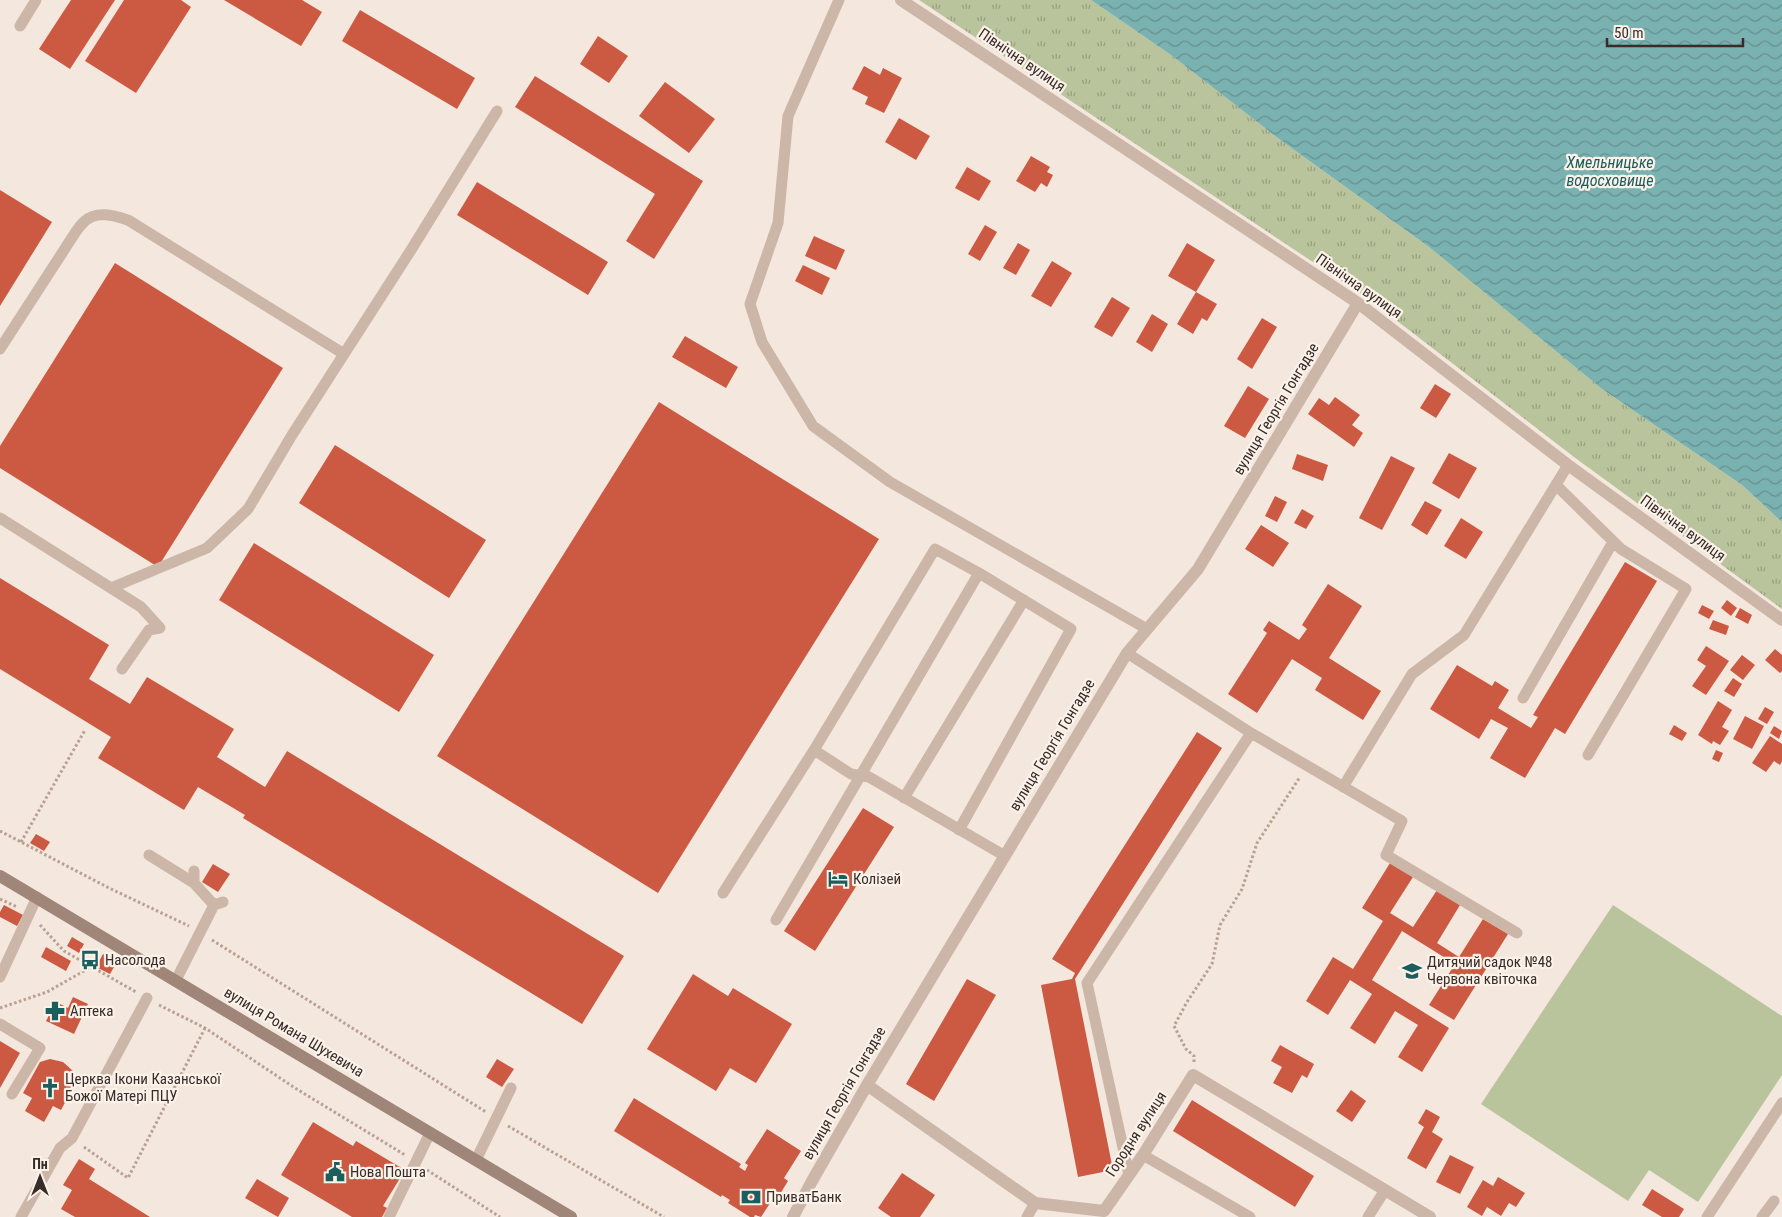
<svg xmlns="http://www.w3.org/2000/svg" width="1782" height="1217" font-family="'Roboto Condensed',sans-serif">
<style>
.grass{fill:url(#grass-tufts)}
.pitch{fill:#b9c49c}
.water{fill:url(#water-waves)}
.building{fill:#cc5a43}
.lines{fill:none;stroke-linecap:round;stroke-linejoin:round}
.path{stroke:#b8a092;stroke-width:3;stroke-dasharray:2.5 2.5;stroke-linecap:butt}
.lane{stroke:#ccb6a8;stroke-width:11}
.street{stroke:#ccb6a8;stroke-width:12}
.secondary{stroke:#a08579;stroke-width:12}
.labels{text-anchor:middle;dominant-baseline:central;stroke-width:4.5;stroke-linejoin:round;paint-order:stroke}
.street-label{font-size:15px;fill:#392c28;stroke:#fbf2ea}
.poi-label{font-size:15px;fill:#392c28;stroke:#fbf2ea;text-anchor:start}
.water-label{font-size:16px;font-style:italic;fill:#1c5d5d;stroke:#fbf2ea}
</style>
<defs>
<pattern id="grass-tufts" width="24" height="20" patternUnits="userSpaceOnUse" patternTransform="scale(1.25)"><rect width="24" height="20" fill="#b9c49c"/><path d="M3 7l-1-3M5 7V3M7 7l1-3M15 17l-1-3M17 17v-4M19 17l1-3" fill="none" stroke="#979f7f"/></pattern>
<pattern id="water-waves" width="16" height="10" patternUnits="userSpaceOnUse" patternTransform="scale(1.25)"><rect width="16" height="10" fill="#7ab2b1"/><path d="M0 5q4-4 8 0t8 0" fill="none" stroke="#659190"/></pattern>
</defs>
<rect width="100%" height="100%" fill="#f4e7dd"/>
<path class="grass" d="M 919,0 L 1091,0 L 1171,55 L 1279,139 L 1429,247 L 1602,389 L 1742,485 L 1782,522 L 1782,609 L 1574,457 L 1370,300 Z"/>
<path class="pitch" d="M 1613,905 L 1782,1016 L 1782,1075 L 1698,1202 L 1649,1170 L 1628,1201 L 1481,1104 Z"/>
<path class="water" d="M 1091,0 L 1782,0 L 1782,522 L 1742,485 L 1602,389 L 1429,247 L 1279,139 L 1171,55 Z"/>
<path class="building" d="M 71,0 L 115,0 L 70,69 L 39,49 Z
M 124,0 L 181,0 L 191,7 L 136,93 L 85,61 Z
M 224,0 L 302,0 L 322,12 L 301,46 Z
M 360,10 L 475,78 L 457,109 L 342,41 Z
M 598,36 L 628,56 L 609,83 L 580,64 Z
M 864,66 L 880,75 L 883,68 L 902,78 L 884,113 L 865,104 L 868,97 L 852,89 Z
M 535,76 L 703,181 L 654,259 L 626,241 L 655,194 L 515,107 Z
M 665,82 L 715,119 L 689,153 L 639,116 Z
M 899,118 L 930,136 L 916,160 L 885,142 Z
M 1031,156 L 1050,167 L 1047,172 L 1053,175 L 1047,187 L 1041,183 L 1035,192 L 1016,181 Z
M 967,167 L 991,181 L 979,201 L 955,188 Z
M 477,182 L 608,262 L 588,295 L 457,215 Z
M 0,190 L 52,222 L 0,306 Z
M 985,225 L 997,232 L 980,261 L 968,254 Z
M 814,236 L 845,250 L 836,270 L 805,256 Z
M 1018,243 L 1030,250 L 1016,275 L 1003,268 Z
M 1187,243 L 1215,260 L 1196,292 L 1168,276 Z
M 1052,261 L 1072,273 L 1051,307 L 1031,296 Z
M 115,263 L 283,368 L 158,567 L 0,468 L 0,446 Z
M 803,265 L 830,278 L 822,295 L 795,281 Z
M 1196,292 L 1217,304 L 1207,321 L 1202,318 L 1193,334 L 1177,324 Z
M 1112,297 L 1130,308 L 1112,337 L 1094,327 Z
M 1152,314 L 1168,324 L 1152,352 L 1136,342 Z
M 1262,318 L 1277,327 L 1252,369 L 1237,359 Z
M 685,336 L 738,367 L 726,388 L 672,357 Z
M 1435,384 L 1451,394 L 1436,418 L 1420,408 Z
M 1248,386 L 1269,399 L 1245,438 L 1224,426 Z
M 1335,397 L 1360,415 L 1352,425 L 1363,433 L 1354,447 L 1308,414 L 1319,398 L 1329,405 Z
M 659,402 L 879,539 L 658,893 L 437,756 Z
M 335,445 L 486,540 L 449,598 L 299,503 Z
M 1449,453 L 1477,468 L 1459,499 L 1432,483 Z
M 1297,454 L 1328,465 L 1323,481 L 1292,469 Z
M 1391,456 L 1415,468 L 1382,530 L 1359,518 Z
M 1275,496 L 1287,502 L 1277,522 L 1265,516 Z
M 1425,501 L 1442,510 L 1427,535 L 1411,525 Z
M 1302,509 L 1314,516 L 1306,529 L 1294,523 Z
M 1461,518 L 1483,532 L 1466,559 L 1444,546 Z
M 1261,525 L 1289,543 L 1273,567 L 1245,549 Z
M 254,543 L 434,655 L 399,712 L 219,600 Z
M 1625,562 L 1657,581 L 1565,734 L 1555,728 L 1525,778 L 1490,758 L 1508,728 L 1491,719 L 1479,739 L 1430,709 L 1457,665 L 1492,686 L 1495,681 L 1509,690 L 1498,708 L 1531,728 L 1538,717 L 1533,715 Z
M 0,578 L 109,645 L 89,679 L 130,704 L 147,677 L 234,729 L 217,757 L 265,787 L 287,751 L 624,956 L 582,1024 L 243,818 L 245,815 L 198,787 L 184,810 L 98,758 L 111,737 L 0,669 Z
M 1328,584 L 1362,606 L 1329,658 L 1381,691 L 1363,720 L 1315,690 L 1322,678 L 1292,659 L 1257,713 L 1228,694 L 1267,633 L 1263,630 L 1269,621 L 1299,640 L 1307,629 L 1302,625 Z
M 1727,600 L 1737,608 L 1731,616 L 1721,608 Z
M 1702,605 L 1714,611 L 1709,619 L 1698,613 Z
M 1740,608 L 1752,615 L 1748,624 L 1735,617 Z
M 1713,620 L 1729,626 L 1726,635 L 1709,629 Z
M 1706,646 L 1729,661 L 1706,695 L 1692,686 L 1706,666 L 1697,660 Z
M 1775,649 L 1782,655 L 1782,671 L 1780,673 L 1765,660 Z
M 1742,655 L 1755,665 L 1743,680 L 1730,670 Z
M 1733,678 L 1742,684 L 1734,697 L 1724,691 Z
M 1718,701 L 1732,710 L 1722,727 L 1729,731 L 1720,745 L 1713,741 L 1712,744 L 1698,735 Z
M 1765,707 L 1774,712 L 1767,724 L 1758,719 Z
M 1745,716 L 1764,726 L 1752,749 L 1733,739 Z
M 1674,725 L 1687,733 L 1682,741 L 1669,734 Z
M 1774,726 L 1782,731 L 1779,739 L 1770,733 Z
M 1197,732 L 1222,748 L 1075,979 L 1113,1170 L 1078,1177 L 1041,985 L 1072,979 L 1075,973 L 1052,959 Z
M 1770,736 L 1782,744 L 1782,761 L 1780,765 L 1774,761 L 1766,772 L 1752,763 Z
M 1716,750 L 1723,753 L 1719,762 L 1712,759 Z
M 863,808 L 894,827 L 815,951 L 784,931 Z
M 36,834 L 50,842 L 44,851 L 30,843 Z
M 1390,863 L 1413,877 L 1390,913 L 1413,927 L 1437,890 L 1460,905 L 1437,943 L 1459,957 L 1483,919 L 1508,934 L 1454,1020 L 1429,1005 L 1455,964 L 1402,931 L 1372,980 L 1449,1028 L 1422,1072 L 1398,1057 L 1418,1025 L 1395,1011 L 1375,1044 L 1350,1028 L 1372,994 L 1350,980 L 1328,1015 L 1306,1001 L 1333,957 L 1353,969 L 1383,921 L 1362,908 Z
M 213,864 L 230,874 L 218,892 L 202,882 Z
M 4,905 L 23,915 L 17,926 L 0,917 L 0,912 Z
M 72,937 L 84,944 L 79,953 L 67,946 Z
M 46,947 L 71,961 L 66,971 L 41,957 Z
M 103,954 L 117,962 L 110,974 L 96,967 Z
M 693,974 L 728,996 L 733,988 L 792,1024 L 756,1083 L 730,1068 L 716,1091 L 647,1049 Z
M 967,979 L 996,995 L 934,1101 L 906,1084 Z
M 73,997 L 88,1004 L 74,1034 L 46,1021 L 56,1002 L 68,1008 Z
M 0,1041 L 20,1053 L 0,1088 Z
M 1280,1045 L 1314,1064 L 1307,1078 L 1302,1075 L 1292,1093 L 1273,1083 L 1282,1067 L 1271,1061 Z
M 50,1059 L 63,1062 L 73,1071 L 76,1082 L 61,1110 L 53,1106 L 44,1122 L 25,1111 L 32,1098 L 23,1093 L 40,1062 Z
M 497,1059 L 514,1069 L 502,1087 L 486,1077 Z
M 1351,1090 L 1366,1101 L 1352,1122 L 1336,1111 Z
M 634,1098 L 741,1164 L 739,1167 L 745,1171 L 748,1165 L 745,1163 L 767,1129 L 801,1151 L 784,1178 L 788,1181 L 777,1199 L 774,1197 L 761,1217 L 755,1215 L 754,1217 L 750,1217 L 728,1203 L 730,1200 L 722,1195 L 721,1197 L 614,1131 Z
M 1192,1100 L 1314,1176 L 1295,1207 L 1173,1131 Z
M 1426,1109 L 1440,1117 L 1432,1132 L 1443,1139 L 1426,1169 L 1407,1158 L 1424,1127 L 1418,1123 Z
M 313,1122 L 353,1146 L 356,1141 L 405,1170 L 383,1206 L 387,1208 L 382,1217 L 352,1217 L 281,1175 Z
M 1450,1155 L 1474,1167 L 1460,1194 L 1436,1182 Z
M 79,1159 L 95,1169 L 89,1179 L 150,1217 L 75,1217 L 61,1209 L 72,1190 L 63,1185 Z
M 902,1173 L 935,1195 L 920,1217 L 891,1217 L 878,1208 Z
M 1498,1177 L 1525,1193 L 1516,1207 L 1509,1203 L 1501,1216 L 1487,1207 L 1482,1216 L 1467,1207 L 1483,1180 L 1493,1186 Z
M 257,1179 L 289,1198 L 278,1217 L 245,1198 Z
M 1652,1189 L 1684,1209 L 1679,1217 L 1662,1217 L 1642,1205 Z"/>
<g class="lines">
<path class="path" d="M 0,831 L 109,888 L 189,926
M 21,842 L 85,730
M 0,899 L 17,907
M 40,925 L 64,951 L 136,992
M 212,940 L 486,1112
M 159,1005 L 205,1028 L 295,1088 L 405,1155
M 0,1008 L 47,992 L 91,967
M 1194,1062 L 1194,1056 L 1186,1049 L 1174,1026 L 1187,1002 L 1212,964 L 1220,925 L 1242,889 L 1257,843 L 1300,777
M 508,1126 L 664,1217
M 84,1147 L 128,1178 L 205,1028
M 427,1170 L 500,1217"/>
<path class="lane" d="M 839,0 L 788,116 L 778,223 L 750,304 L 762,342 L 813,426 L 890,482 L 1147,629
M 20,26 L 36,0
M 0,349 L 75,233 C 78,229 81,224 85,221 C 97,210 115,216 128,220 L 344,354
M 1556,485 L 1621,549 L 1686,589 L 1588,755
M 0,518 L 141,607 L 160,628 L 149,630 L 122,669
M 111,588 L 207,548 L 248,509 L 292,435 L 411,250 L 497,111
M 1127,653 L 1251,733 L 1402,821 L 1386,855 L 1517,933
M 1523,698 L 1613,542
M 814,750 L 851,774 L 869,777 L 1005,856
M 1343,787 L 1412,674 L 1464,635 L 1568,465
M 904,798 L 1024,600
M 149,855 L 194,883
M 194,871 L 194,883 L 214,905
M 723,893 L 814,750 L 935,549 L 979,573 L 1071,629 L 959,830
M 776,920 L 979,573
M 0,977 L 37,897
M 176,980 L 214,905 L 223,902
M 0,1024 L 40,1048 L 12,1094
M 1143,1155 L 1250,1217
M 476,1160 L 511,1088
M 1129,1175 L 1087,983 L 1251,733
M 21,1217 L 60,1148 L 72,1138 L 147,998
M 389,1217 L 430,1133
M 1027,1217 L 1035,1203
M 1368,1217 L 1385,1190
M 1707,1217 L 1782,1103
M 1762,1217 L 1774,1201"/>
<path class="street" d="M 901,0 L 1358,303 L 1568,465 L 1782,620
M 867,1085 L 1035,1203 L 1104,1211 L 1143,1155 L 1193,1075 L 1430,1217
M 793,1217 L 812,1181 L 867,1085 L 1127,653 L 1198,569 L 1358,303"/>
<path class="secondary" d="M 0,876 L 571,1217"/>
</g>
<defs>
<symbol id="hotel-bare" viewBox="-9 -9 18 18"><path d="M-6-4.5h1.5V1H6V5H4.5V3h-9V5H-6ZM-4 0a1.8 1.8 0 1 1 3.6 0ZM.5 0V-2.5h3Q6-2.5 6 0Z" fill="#1c5d5d" stroke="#fbf2ea" stroke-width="2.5" paint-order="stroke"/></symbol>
<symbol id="bus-bare" viewBox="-9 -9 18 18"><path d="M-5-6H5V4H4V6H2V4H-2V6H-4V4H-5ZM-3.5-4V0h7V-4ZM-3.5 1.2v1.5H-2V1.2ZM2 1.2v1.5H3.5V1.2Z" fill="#1c5d5d" stroke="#fbf2ea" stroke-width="2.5" paint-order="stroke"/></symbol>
<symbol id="school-bare" viewBox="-9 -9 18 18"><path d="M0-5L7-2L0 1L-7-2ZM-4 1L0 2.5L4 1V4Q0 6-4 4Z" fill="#1c5d5d" stroke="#fbf2ea" stroke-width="2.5" paint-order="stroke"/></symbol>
<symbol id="pharmacy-bare" viewBox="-9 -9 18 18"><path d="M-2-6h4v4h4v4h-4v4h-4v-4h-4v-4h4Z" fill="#1c5d5d" stroke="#fbf2ea" stroke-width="2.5" paint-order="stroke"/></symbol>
<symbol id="church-bare" viewBox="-9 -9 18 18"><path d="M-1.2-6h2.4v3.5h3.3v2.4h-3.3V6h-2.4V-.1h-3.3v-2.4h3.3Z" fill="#1c5d5d" stroke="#fbf2ea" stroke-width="2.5" paint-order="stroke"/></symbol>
<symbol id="civic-bare" viewBox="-9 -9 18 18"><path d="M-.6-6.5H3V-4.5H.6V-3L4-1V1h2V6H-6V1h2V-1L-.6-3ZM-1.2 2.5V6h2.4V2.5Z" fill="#1c5d5d" stroke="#fbf2ea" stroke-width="2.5" paint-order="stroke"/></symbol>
<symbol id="bank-bare" viewBox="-9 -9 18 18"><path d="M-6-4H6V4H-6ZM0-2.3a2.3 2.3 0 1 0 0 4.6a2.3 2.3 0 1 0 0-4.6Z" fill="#1c5d5d" stroke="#fbf2ea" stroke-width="2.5" paint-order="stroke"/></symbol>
</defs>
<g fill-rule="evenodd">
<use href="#hotel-bare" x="824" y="865" width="28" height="28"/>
<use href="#bus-bare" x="76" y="946" width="28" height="28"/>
<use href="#school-bare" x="1398" y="957" width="28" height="28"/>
<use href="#pharmacy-bare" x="41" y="997" width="28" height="28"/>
<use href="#church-bare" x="36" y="1074" width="28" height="28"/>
<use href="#civic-bare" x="321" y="1158" width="28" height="28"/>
<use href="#bank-bare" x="737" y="1183" width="28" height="28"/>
</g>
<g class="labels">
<g class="street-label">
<text transform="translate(1022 60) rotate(34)">Північна вулиця</text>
<text transform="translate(1359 286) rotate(35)">Північна вулиця</text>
<text transform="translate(1276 409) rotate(-59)">вулиця Георгія Гонгадзе</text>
<text transform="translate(1683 528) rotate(36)">Північна вулиця</text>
<text transform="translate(1052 745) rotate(-59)">вулиця Георгія Гонгадзе</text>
<text transform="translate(294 1032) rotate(31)">вулиця Романа Шухевича</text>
<text transform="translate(844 1093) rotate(-60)">вулиця Георгія Гонгадзе</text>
<text transform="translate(1136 1134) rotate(-57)">Городня вулиця</text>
</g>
<g class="poi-label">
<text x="853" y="879">Колізей</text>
<text x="105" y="960">Насолода</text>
<text x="1427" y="962">Дитячий садок №48<tspan x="1427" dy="17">Червона квіточка</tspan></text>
<text x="70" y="1011">Аптека</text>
<text x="65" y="1079">Церква Ікони Казанської<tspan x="65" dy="17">Божої Матері ПЦУ</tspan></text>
<text x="350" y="1172">Нова Пошта</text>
<text x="766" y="1197">ПриватБанк</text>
</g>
<g class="water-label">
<text x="1610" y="162">Хмельницьке<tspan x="1610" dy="18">водосховище</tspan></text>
</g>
</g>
<g transform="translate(40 1177)" stroke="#fbf2ea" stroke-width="4" paint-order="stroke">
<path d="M0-4L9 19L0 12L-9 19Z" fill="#392c28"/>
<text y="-8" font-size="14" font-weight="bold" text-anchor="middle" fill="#392c28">Пн</text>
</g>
<path d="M1607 38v8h136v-8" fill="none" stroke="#392c28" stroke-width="2.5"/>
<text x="1614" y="38" font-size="15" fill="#392c28" stroke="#fbf2ea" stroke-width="4" paint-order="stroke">50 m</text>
</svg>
